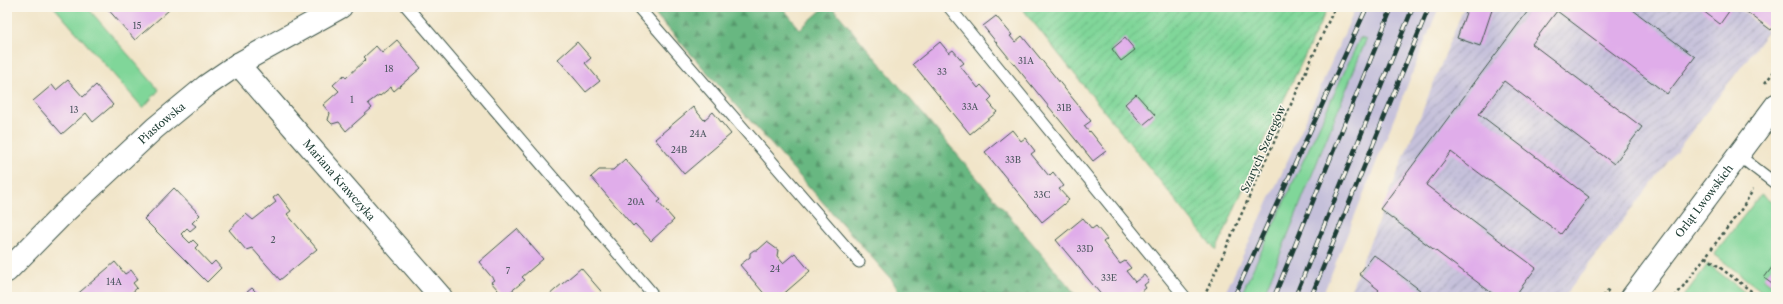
<svg xmlns="http://www.w3.org/2000/svg" width="1783" height="304" font-family="'Libre Caslon Text',serif">
<style>
.industrial{fill:url(#industrial-furrows)}
.railway{fill:#c5c0da}
.grass{fill:#80d699;stroke:#508a66}
.forest{fill:url(#forest-firs);stroke:#447a5a}
.garden{fill:url(#garden-furrows);stroke:#508a66}
.building{fill:#e0adea}
.lines{fill:none;stroke-linecap:round;stroke-linejoin:round}
.service-casing{stroke:#3e564a;stroke-width:13}
.minor-casing{stroke:#3e564a;stroke-width:24}
.tertiary-casing{stroke:#3e564a;stroke-width:24}
.path{stroke:#3e564a;stroke-width:2.5;stroke-dasharray:3 3;stroke-linecap:butt}
.service{stroke:#fff;stroke-width:11}
.minor{stroke:#fff;stroke-width:22}
.tertiary{stroke:#fff;stroke-width:22}
.rail-casing{stroke:#1f3d34;stroke-width:4.5}
.rail{stroke:#fbf7ec;stroke-width:3;stroke-dasharray:9;stroke-linecap:butt}
.labels{text-anchor:middle;dominant-baseline:central;stroke-width:3;stroke-linejoin:round;paint-order:stroke}
.number-label{font-size:9px;fill:#4f5962}
.street-label{font-size:11px;fill:#1f3d34;stroke:#fbf7ec}
</style>
<defs>
<pattern id="industrial-furrows" width="10" height="10" patternUnits="userSpaceOnUse"><rect width="10" height="10" fill="#c5c0da"/><path d="M-1 1l2-2M0 10L10 0M9 11l2-2" fill="none" stroke="#9f9db2"/></pattern>
<pattern id="forest-firs" width="22" height="20" patternUnits="userSpaceOnUse"><rect width="22" height="20" fill="#68b781"/><path d="M5 1l3.5 6h-7zM16 11l3.5 6h-7z" fill="#55966a"/></pattern>
<pattern id="garden-furrows" width="10" height="10" patternUnits="userSpaceOnUse"><rect width="10" height="10" fill="#80d699"/><path d="M-1 1l2-2M0 10L10 0M9 11l2-2" fill="none" stroke="#68af7e"/></pattern>
</defs>
<rect width="100%" height="100%" fill="#fbf7ec"/>
<filter id="ink" filterUnits="userSpaceOnUse"><feTurbulence type="fractalNoise" baseFrequency=".025" numOctaves="2"/><feDisplacementMap in="SourceGraphic" scale="8" xChannelSelector="R" yChannelSelector="G"/><feConvolveMatrix kernelMatrix="1 2 1 2 8 2 1 2 1" color-interpolation-filters="sRGB"/></filter>
<filter id="wash" filterUnits="userSpaceOnUse"><feTurbulence type="fractalNoise" baseFrequency=".012" numOctaves="4" result="noise"/><feDisplacementMap in="SourceGraphic" scale="16" xChannelSelector="R" yChannelSelector="G"/><feGaussianBlur stdDeviation="0.9" result="paint"/><feColorMatrix in="noise" values="0 0 0 0 0 0 0 0 0 0 0 0 0 0 0 0 0 1.4 0 .05"/><feComposite in="paint" operator="in"/></filter>
<g filter="url(#wash)">
<rect width="100%" height="100%" fill="#f1e5c9"/>
<path class="industrial" d="M 1464,7 L 1738,7 L 1768,32 L 1564,297 L 1348,297 Z"/>
<path class="railway" d="M 1356,7 L 1439,7 L 1322,297 L 1223,297 L 1281,175 Z"/>
<path class="grass" d="M 54,7 L 87,7 L 159,90 L 143,108 Z
M 1360,38 L 1366,40 L 1263,297 L 1240,297 Z
M 1761,194 L 1776,206 L 1776,262 L 1764,279 L 1776,288 L 1776,297 L 1769,297 L 1714,254 Z
M 1708,264 L 1751,297 L 1683,297 Z"/>
<path class="forest" d="M 649,7 L 782,7 L 800,29 L 825,7 L 832,7 L 1078,297 L 902,297 L 892,280 Z"/>
<path class="garden" d="M 1021,7 L 1328,7 L 1261,148 L 1216,251 Z"/>
<g id="blocks">
<path class="building" d="M 106,7 L 166,7 L 169,10 L 135,40 Z
M 1468,7 L 1493,7 L 1480,46 L 1457,38 Z
M 1531,7 L 1629,7 L 1695,57 L 1667,94 L 1557,11 L 1532,44 L 1642,127 L 1614,164 L 1504,81 L 1479,114 L 1589,197 L 1561,234 L 1451,152 L 1426,185 L 1536,268 L 1514,297 L 1497,297 L 1380,209 Z
M 1698,7 L 1732,7 L 1720,24 Z
M 1740,7 L 1776,7 L 1776,24 L 1771,30 Z
M 996,16 L 1012,35 L 1010,36 L 1015,42 L 1022,36 L 1091,121 L 1084,126 L 1089,132 L 1090,131 L 1106,151 L 1093,161 L 983,26 Z
M 1125,38 L 1135,50 L 1121,61 L 1112,49 Z
M 397,40 L 421,68 L 394,91 L 391,87 L 380,96 L 379,95 L 368,103 L 372,108 L 346,131 L 339,122 L 332,124 L 328,120 L 330,113 L 323,105 L 339,91 L 333,85 L 344,75 L 346,78 L 366,59 L 364,57 L 376,46 L 382,53 Z
M 577,42 L 591,58 L 585,63 L 600,81 L 586,92 L 558,59 Z
M 940,42 L 949,53 L 953,50 L 964,63 L 960,66 L 978,88 L 981,85 L 992,97 L 988,101 L 997,112 L 970,134 L 913,64 Z
M 68,80 L 83,97 L 96,85 L 113,105 L 93,122 L 86,113 L 62,134 L 33,101 L 52,85 L 56,90 Z
M 1136,94 L 1155,115 L 1143,125 L 1125,104 Z
M 693,107 L 704,120 L 713,112 L 731,134 L 684,174 L 655,139 Z
M 1012,130 L 1021,141 L 1025,138 L 1035,151 L 1031,154 L 1049,176 L 1053,172 L 1064,186 L 1059,189 L 1069,200 L 1042,222 L 985,152 Z
M 625,159 L 661,200 L 658,202 L 674,220 L 651,241 L 635,224 L 633,226 L 591,177 L 599,170 L 613,170 Z
M 174,188 L 200,215 L 192,223 L 196,226 L 190,231 L 187,228 L 181,234 L 190,243 L 193,240 L 198,245 L 195,248 L 211,265 L 215,261 L 221,268 L 207,282 L 144,219 Z
M 278,194 L 291,211 L 287,214 L 317,249 L 280,280 L 252,248 L 246,250 L 229,230 L 246,214 L 253,220 L 276,202 L 273,198 Z
M 1083,218 L 1092,229 L 1096,226 L 1107,239 L 1103,242 L 1120,264 L 1125,261 L 1131,268 L 1126,271 L 1135,282 L 1144,275 L 1149,281 L 1144,285 L 1146,288 L 1135,297 L 1103,297 L 1056,240 Z
M 517,229 L 543,259 L 522,277 L 525,280 L 504,297 L 491,282 L 494,280 L 479,262 Z
M 767,242 L 778,250 L 777,256 L 783,263 L 795,253 L 810,271 L 780,297 L 767,297 L 740,265 L 750,257 L 750,253 L 754,250 L 758,250 Z
M 1374,255 L 1429,297 L 1373,297 L 1379,290 L 1359,274 Z
M 115,262 L 125,274 L 131,270 L 138,279 L 133,283 L 137,288 L 127,297 L 74,297 Z
M 1776,262 L 1776,287 L 1764,278 Z
M 581,268 L 606,297 L 547,297 L 556,289 Z
M 252,288 L 261,297 L 241,297 Z"/>
</g>
</g>
<g filter="url(#ink)">
<use href="#blocks" fill-opacity="0" stroke="#3e564a" stroke-width="1"/>
<g class="lines">
<defs>
<path id="service" d="M 407,7 L 651,292
M 638,7 L 859,262
M 949,7 L 1185,297
M 1738,155 L 1776,184"/>
<g id="minor">
<path id="s1" d="M 238,64 L 441,297"/>
<path id="s2" d="M 7,271 L 65,212 L 155,128 L 206,86 L 238,64 L 341,7"/>
</g>
<g id="tertiary">
<path id="s3" d="M 1632,297 L 1776,105"/>
</g>
</defs>
<use href="#service" class="service-casing"/>
<use href="#minor" class="minor-casing"/>
<use href="#tertiary" class="tertiary-casing"/>
<path class="path" d="M 1765,83 L 1776,69
M 1706,257 L 1759,297
M 1204,297 L 1335,7
M 1603,297 L 1609,289
M 1675,297 L 1743,207 L 1753,190"/>
<use href="#service" class="service"/>
<use href="#minor" class="minor"/>
<use href="#tertiary" class="tertiary"/>
<defs>
<path id="rail" d="M 1234,297 L 1367,7
M 1274,297 L 1392,7
M 1295,297 L 1413,7
M 1311,297 L 1429,7"/>
</defs>
<use href="#rail" class="rail-casing"/>
<use href="#rail" class="rail"/>
</g>
</g>
<g class="labels">
<g class="number-label">
<text x="137" y="25">15</text>
<text x="1026" y="60">31A</text>
<text x="389" y="68">18</text>
<text x="942" y="71">33</text>
<text x="352" y="99">1</text>
<text x="970" y="106">33A</text>
<text x="1064" y="107">31B</text>
<text x="74" y="109">13</text>
<text x="698" y="133">24A</text>
<text x="679" y="149">24B</text>
<text x="1013" y="159">33B</text>
<text x="1042" y="194">33C</text>
<text x="636" y="201">20A</text>
<text x="273" y="239">2</text>
<text x="1085" y="248">33D</text>
<text x="775" y="268">24</text>
<text x="508" y="270">7</text>
<text x="1109" y="277">33E</text>
<text x="114" y="281">14A</text>
</g>
<g class="street-label">
<text stroke="none"><textPath href="#s2" startOffset="214">Piastowska</textPath></text>
<text transform="translate(1263 149) rotate(-66)">Szarych Szeregów</text>
<text stroke="none"><textPath href="#s1" startOffset="154">Mariana Krawczyka</textPath></text>
<text stroke="none"><textPath href="#s3" startOffset="120">Orląt Lwowskich</textPath></text>
</g>
</g>
<rect width="1783" height="304" fill="none" stroke="#fbf7ec" stroke-width="24"/>
</svg>
